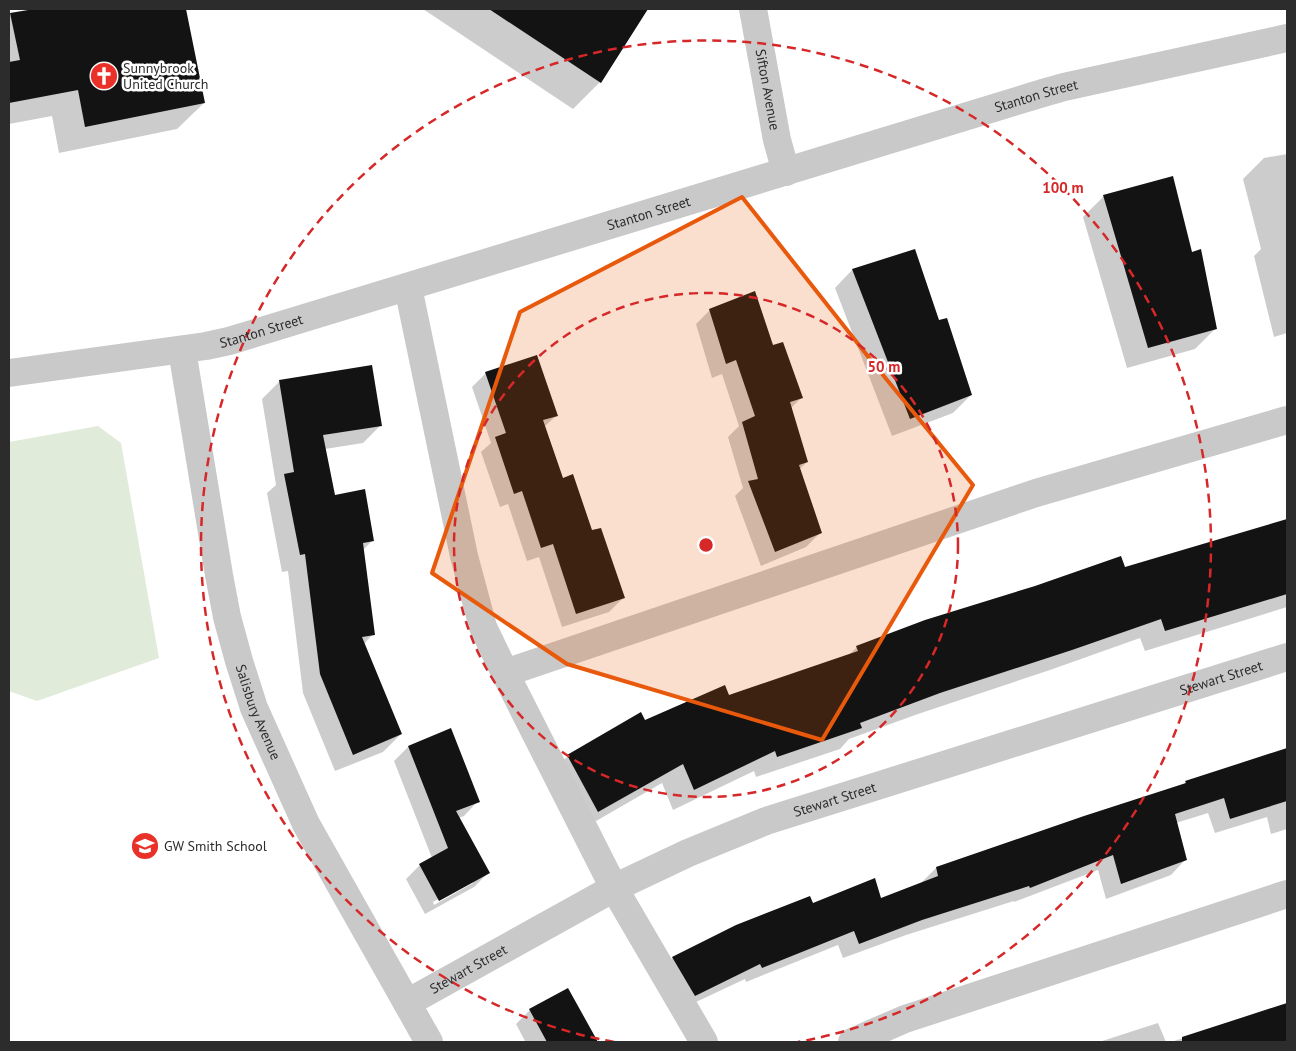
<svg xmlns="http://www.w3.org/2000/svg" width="1296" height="1051" font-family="'PT Sans',sans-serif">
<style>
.green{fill:#e1ebd9}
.shadow{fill:#0003;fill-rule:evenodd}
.building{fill:#131313}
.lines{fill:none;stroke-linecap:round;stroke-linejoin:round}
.minor{stroke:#c9c9c9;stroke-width:28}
.marked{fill:#e8590c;fill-opacity:0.2;stroke:#e8590c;stroke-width:4;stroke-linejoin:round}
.ring{fill:none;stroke:#d62828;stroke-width:2.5;stroke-dasharray:9 6}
.labels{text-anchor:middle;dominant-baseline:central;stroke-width:5;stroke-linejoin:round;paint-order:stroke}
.poi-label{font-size:14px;fill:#2c2c2c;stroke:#fff;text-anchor:start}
.street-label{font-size:14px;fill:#2c2c2c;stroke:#fff}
.centre{fill:#d62828;stroke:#fff;stroke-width:2.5}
.ring-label{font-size:15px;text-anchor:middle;font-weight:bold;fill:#d62828;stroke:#fff;stroke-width:5;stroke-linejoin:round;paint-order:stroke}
</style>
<rect width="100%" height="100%" fill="#fff"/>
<path class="green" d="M 98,426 L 121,443 L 159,658 L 37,701 L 9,691 L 9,442 Z"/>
<path class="shadow" d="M 41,9 L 185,9 L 204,103 L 177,129 L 59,153 L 52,116 L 9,124 L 9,17 L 11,15 Z
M 423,9 L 647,9 L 600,82 L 573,109 Z
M 1287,154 L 1287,333 L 1274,337 L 1254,256 L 1261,249 L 1243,179 L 1264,158 Z
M 1104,196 L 1191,254 L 1215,329 L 1195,349 L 1127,368 L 1083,217 Z
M 852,270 L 939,321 L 971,395 L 953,413 L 892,436 L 835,288 Z
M 710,310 L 773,347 L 801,398 L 791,408 L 807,462 L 799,470 L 820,533 L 806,547 L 761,566 L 735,496 L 743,488 L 728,437 L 739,426 L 722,374 L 712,378 L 696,324 Z
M 486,373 L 556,416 L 544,427 L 562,479 L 592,532 L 623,598 L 609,612 L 562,627 L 539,557 L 527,561 L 508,504 L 500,507 L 481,452 L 491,443 L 472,387 Z
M 280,381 L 380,426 L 363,443 L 325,449 L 334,496 L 373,540 L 363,550 L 373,634 L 364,644 L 401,734 L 383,752 L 335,771 L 303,693 L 288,571 L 282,572 L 267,493 L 276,485 L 262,399 Z
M 1287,521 L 1287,607 L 1145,651 L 1140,638 L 1050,670 L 918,714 L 849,739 L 840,749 L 756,777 L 754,771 L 673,810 L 662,783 L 577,832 L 547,776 L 568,756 L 645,722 L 728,697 L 848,656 L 857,647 Z
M 408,747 L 478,801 L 464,816 L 459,818 L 488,873 L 474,887 L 425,914 L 406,879 L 420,865 L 432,858 L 394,761 ZM 473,880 L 473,883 L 434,905 L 433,902 Z
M 1287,749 L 1287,829 L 1271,834 L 1267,817 L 1215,833 L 1208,813 L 1176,823 L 1186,859 L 1171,875 L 1106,899 L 1098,870 L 1014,902 L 1014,901 L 906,935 L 843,958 L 838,945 L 746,982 L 745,979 L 679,1010 L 658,973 L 673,958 L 813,905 L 881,899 L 921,883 L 936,868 L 1183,785 L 1186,782 Z
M 567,989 L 596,1042 L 523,1042 L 525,1041 L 516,1024 L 530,1010 Z
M 1287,1004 L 1287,1042 L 1171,1042 L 1253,1015 Z
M 1158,1023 L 1166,1042 L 1099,1042 Z"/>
<path class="building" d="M 34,9 L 186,9 L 205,103 L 85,127 L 78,90 L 9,103 L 9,62 L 20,60 L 10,13 Z
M 489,9 L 648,9 L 601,83 Z
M 1173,176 L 1192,252 L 1201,249 L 1217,329 L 1148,348 L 1103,195 Z
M 915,249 L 939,320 L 947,318 L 972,395 L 910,419 L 852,269 Z
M 755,291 L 773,345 L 783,342 L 803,398 L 790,402 L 808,462 L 799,465 L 822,533 L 775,552 L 748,481 L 758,479 L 742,422 L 755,416 L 736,360 L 726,364 L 709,309 Z
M 537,355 L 558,416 L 543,420 L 563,478 L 573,474 L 592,530 L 601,528 L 625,598 L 576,614 L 553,544 L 541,548 L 522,491 L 514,494 L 495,437 L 506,433 L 485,372 Z
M 372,365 L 382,426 L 323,435 L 335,495 L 365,489 L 374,541 L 363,543 L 375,635 L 362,637 L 402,734 L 353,755 L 320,674 L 305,554 L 300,555 L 284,474 L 294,472 L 279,380 Z
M 1287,519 L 1287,594 L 1165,631 L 1161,619 L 1072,650 L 940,693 L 860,723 L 862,728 L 777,757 L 775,751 L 694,790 L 683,764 L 598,812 L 567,755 L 641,712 L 645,720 L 725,685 L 729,695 L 858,651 L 856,646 L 925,620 L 1035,586 L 1121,556 L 1125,567 Z
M 451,728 L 480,802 L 456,811 L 490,873 L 439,901 L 419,864 L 448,848 L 408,746 Z
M 1287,748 L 1287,801 L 1230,819 L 1224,798 L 1175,814 L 1187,860 L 1121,884 L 1113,855 L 1030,888 L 1029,886 L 922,920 L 859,944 L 854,931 L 762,968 L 760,964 L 695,996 L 672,957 L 736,925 L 810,896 L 813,903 L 875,878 L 881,898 L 938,876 L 936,867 L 1084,816 L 1186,783 L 1185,781 Z
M 568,988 L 598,1042 L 547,1042 L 529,1009 Z
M 1287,1003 L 1287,1042 L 1182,1042 L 1182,1037 Z"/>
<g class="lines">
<g class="minor">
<path id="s1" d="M 753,9 L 777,140 L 786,172"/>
<path d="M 408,287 L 464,556 L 483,627 L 505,673 L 614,888 L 704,1042"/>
<path id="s2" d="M 182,350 L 219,575 L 227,617 L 239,661 L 254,708 L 306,824 L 429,1042"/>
<path id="s3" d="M 9,373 L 206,346 L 229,341 L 1043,93 L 1064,87 L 1287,38"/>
<path d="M 505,673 L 1036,493 L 1287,420"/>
<path id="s4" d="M 407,1003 L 614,888 L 688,853 L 766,821 L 1287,657"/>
<path d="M 852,1042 L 905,1019 L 1287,894"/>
</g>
</g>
<path class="marked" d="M 742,197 L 874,364 L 973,485 L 822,740 L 567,664 L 432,573 L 520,312 Z"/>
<g class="ring">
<circle cx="706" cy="545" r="252"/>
<path d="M614 1042A505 505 0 1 1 798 1042"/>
</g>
<defs>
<symbol id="church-disc" viewBox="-11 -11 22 22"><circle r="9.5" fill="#e93129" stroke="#fff"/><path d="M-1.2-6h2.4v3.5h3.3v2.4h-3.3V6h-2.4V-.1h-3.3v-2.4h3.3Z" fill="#fff"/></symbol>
<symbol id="school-disc" viewBox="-11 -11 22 22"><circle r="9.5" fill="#e93129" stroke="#fff"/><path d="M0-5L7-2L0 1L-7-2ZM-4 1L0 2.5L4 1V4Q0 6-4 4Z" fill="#fff"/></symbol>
</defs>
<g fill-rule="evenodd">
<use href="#church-disc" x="88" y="60" width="32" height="32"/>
<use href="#school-disc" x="129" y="830" width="32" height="32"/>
</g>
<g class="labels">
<g class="poi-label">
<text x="123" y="68">Sunnybrook<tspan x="123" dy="16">United Church</tspan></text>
<text x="164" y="846">GW Smith School</text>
</g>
<g class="street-label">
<text stroke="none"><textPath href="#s1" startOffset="82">Sifton Avenue</textPath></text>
<text stroke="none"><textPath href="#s3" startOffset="1066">Stanton Street</textPath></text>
<text stroke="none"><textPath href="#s3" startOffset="661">Stanton Street</textPath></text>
<text stroke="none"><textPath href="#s3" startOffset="256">Stanton Street</textPath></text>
<text stroke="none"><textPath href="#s4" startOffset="880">Stewart Street</textPath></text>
<text stroke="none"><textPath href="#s2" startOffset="371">Salisbury Avenue</textPath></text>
<text stroke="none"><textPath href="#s4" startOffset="475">Stewart Street</textPath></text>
<text stroke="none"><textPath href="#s4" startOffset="70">Stewart Street</textPath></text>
</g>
</g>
<circle cx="706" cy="545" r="8" class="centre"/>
<g class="ring-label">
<text x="1063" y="193">100 m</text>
<text x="884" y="372">50 m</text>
</g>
<rect width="1296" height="1051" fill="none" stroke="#2c2c2c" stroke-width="20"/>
</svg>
